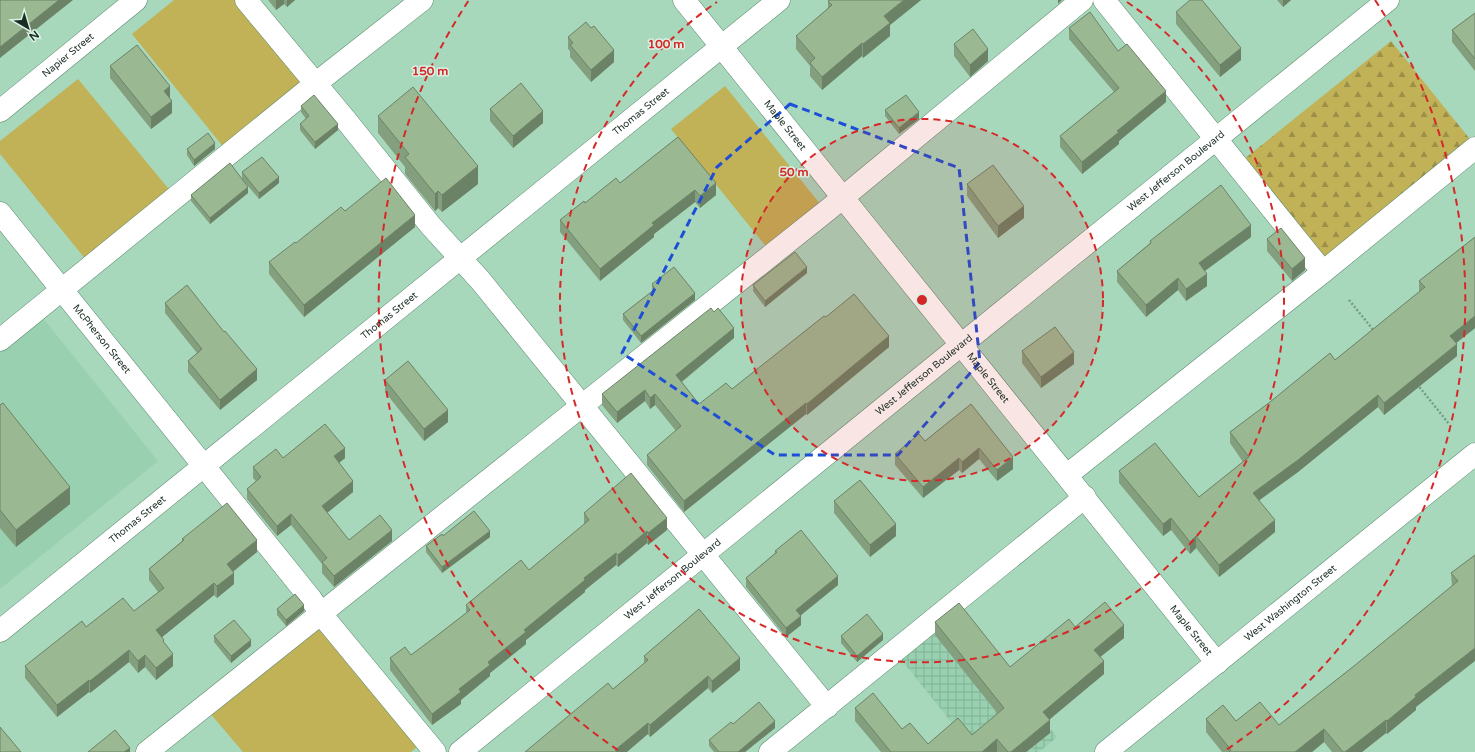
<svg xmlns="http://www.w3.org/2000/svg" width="1475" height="752" font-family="'Varela Round',sans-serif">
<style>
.built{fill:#98d0b0}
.industrial{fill:url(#industrial-grid)}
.grass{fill:#c1b157}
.forest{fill:url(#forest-firs)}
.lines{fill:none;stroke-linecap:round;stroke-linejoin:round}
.minor-casing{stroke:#5b896f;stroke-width:23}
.path{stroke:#769c86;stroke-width:2.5;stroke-dasharray:2 2;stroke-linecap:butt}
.minor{stroke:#fff;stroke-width:22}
.wall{fill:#849f7e}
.shaded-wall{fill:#6c8266}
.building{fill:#9ab992;stroke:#6c8266}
.marked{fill:none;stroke:#1d4ed8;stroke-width:3;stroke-dasharray:8 5;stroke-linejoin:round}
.ring{fill:none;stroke:#d62828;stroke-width:2;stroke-dasharray:7 5}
.labels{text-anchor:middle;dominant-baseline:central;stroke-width:3;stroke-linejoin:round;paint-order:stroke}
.street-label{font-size:10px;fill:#1a2d22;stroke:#daf2e4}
.centre{fill:#d62828;stroke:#daf2e4;stroke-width:2}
.ring-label{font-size:12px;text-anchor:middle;font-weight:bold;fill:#d62828;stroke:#daf2e4;stroke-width:3;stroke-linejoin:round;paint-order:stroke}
</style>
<defs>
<pattern id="industrial-grid" width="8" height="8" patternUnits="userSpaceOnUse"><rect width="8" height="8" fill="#98d0b0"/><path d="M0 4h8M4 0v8" fill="none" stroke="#82b397"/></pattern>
<pattern id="forest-firs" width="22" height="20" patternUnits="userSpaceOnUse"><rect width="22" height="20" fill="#c1b157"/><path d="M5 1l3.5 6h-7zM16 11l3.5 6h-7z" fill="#9c9048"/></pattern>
</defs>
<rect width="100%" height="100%" fill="#a8d8bc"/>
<path class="built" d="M 42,317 L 158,461 L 0,589 L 0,352 Z"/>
<path class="industrial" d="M 956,612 L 1057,737 L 1039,752 L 975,752 L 900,658 Z"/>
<path class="grass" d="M 174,0 L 237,0 L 306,85 L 225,149 L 132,34 Z
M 78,79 L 172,193 L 87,261 L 0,154 L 0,141 Z
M 725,86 L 821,205 L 768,249 L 671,129 Z
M 320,623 L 419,745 L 411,752 L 243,752 L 209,712 Z"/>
<path class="forest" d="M 1391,41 L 1473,143 L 1325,262 L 1243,160 Z"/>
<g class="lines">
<defs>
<g id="minor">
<path d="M 246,0 L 345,119 L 431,226 L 480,280 L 827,707"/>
<path id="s1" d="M 684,0 L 1217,663"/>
<path d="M 1104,0 L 1323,272"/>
<path id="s2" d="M 0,111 L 136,0"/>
<path id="s3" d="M 0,213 L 311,599 L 321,614 L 435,752"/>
<path d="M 0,340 L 315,84 L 422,0"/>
<path d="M 1067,475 L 1323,272 L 1475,148"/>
<path id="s4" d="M 0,631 L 779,0"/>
<path d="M 147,752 L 829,209 L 1082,0"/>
<path id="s5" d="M 460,752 L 977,332 L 1388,0"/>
<path d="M 770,752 L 1085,497"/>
<path id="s6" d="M 1106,752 L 1475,454"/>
</g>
</defs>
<use href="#minor" class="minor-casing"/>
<path class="path" d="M 1349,300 L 1375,332
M 1417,384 L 1449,424"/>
<use href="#minor" class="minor"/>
</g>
<path class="wall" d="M 268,0 L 295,0 L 287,7 L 284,4 L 276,10 Z
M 830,0 L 921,0 L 890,25 L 890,36 L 863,58 L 862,56 L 822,90 L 810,76 L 810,66 L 796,49 L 796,36 L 828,8 L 828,1 Z
M 1277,0 L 1291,0 L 1283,7 Z
M 1176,12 L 1241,60 L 1220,77 L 1176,24 Z
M 1475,13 L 1475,71 L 1452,42 L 1452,30 Z
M 1069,28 L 1118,51 L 1166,102 L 1119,141 L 1119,144 L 1082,174 L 1060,147 L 1060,136 L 1114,92 L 1069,39 Z
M 568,37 L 614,62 L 591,82 L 570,57 L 570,51 L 568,49 Z
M 954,44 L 988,61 L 970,77 L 954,56 Z
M 110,66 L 170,98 L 170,99 L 172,113 L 151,129 L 110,78 Z
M 301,106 L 338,130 L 315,149 L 300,130 L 300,124 L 306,119 L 301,112 Z
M 490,109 L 543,123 L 513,148 L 490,121 Z
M 885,110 L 919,119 L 899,134 L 885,116 Z
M 378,116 L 478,184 L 442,212 L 438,208 L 435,211 L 405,174 L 405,167 L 378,133 Z
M 678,137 L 716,195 L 700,208 L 695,202 L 654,234 L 654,237 L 600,281 L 560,232 L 560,220 L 585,203 L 620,183 Z
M 187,149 L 215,149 L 194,166 L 187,155 Z
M 242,172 L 279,183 L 259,199 L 242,179 Z
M 967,184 L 1024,218 L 998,238 L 967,196 Z
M 248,193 L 210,224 L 191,201 L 191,195 Z
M 345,211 L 415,227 L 304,317 L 269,274 L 269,262 L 296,243 Z
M 1251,237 L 1205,271 L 1207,286 L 1186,301 L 1178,290 L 1146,317 L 1117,282 L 1117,271 L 1150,243 L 1150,241 Z
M 1475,237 L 1475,328 L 1456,343 L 1457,356 L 1384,415 L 1378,407 L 1298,472 L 1259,500 L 1275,532 L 1219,577 L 1196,548 L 1190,554 L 1171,530 L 1163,536 L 1119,483 L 1119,471 L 1199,497 L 1243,462 L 1230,443 L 1230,432 L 1335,360 L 1419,292 L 1419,281 Z
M 1267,239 L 1305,270 L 1292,281 L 1267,251 Z
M 807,273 L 765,307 L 753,291 L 753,285 Z
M 652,284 L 695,300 L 641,343 L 623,320 L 623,314 L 652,291 Z
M 165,303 L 224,332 L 257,380 L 220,410 L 188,372 L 188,361 L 197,353 L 165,313 Z
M 826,317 L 889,347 L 807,415 L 806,414 L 684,512 L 647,465 L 647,455 L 676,431 L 655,405 L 650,409 L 645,401 L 617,423 L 602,405 L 602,394 L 734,338 L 682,382 L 699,404 L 732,389 Z
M 1022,351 L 1074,364 L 1041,388 L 1022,363 Z
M 385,380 L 448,422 L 424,441 L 385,392 Z
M 971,404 L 1013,469 L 997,481 L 979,459 L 962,473 L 959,470 L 923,498 L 895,465 L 895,454 L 925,441 Z
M 0,405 L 70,504 L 16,547 L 0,528 Z
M 283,458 L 345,458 L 339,463 L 353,492 L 327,513 L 349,540 L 392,541 L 334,587 L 322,573 L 322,564 L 291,525 L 277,536 L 247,499 L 247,489 L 256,481 L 253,478 L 253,467 Z
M 834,501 L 896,536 L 870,557 L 834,513 Z
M 584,513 L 667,530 L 648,545 L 647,543 L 618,567 L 616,565 L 585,590 L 585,592 L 526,640 L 526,644 L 490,673 L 490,676 L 461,700 L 461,704 L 432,725 L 390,670 L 390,658 L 411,655 L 439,634 L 466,613 L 466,605 L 529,570 L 584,525 Z
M 443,536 L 490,537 L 442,573 L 426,552 L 426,546 Z
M 182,539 L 257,552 L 233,572 L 234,584 L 217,598 L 214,595 L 162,637 L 173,666 L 156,680 L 145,667 L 138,673 L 129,662 L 90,693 L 89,692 L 57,717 L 25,678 L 25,666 L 86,627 L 134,611 L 158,592 L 149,580 L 149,569 L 182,541 Z
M 775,551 L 838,585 L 800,616 L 801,625 L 786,637 L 746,587 L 746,578 L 775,553 Z
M 1475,555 L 1416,707 L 1416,710 L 1387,734 L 1386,733 L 1362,752 L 1332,752 L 1324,742 L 1312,752 L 1222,752 L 1206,732 L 1206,719 L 1236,721 L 1279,725 L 1354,666 L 1452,586 L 1451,573 Z
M 277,609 L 304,611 L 286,626 L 277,615 Z
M 935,622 L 1010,667 L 1075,627 L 1124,638 L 1100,657 L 1104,674 L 1049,719 L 1050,733 L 1026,752 L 881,752 L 855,721 L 855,708 L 902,729 L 928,744 L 972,735 L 998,714 L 935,635 Z
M 214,636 L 251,646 L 231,663 L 214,642 Z
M 841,636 L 883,640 L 857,662 L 841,643 Z
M 644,656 L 740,670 L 712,693 L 708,688 L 650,737 L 613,689 L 644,664 Z
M 733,724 L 775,728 L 745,752 L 714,752 L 709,746 L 709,740 Z"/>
<path class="shaded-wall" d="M 59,0 L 73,0 L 0,58 L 0,47 Z
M 276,0 L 284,0 L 284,4 L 276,10 Z
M 287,0 L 295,0 L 287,7 Z
M 904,0 L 921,0 L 890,25 L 890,36 L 863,58 L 863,44 L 884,16 Z
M 1058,0 L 1062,0 L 1058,4 Z
M 1283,0 L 1291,0 L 1283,7 Z
M 862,43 L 862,56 L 822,90 L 822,77 Z
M 1241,48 L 1241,60 L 1220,77 L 1220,65 Z
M 988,49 L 988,61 L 970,77 L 970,65 Z
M 614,50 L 614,62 L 591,82 L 591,70 Z
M 170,86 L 170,98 L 164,103 L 164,91 Z
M 1166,91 L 1166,102 L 1119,141 L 1119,144 L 1082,174 L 1082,162 L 1117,131 Z
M 172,101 L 172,113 L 151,129 L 151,117 Z
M 543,111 L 543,123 L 513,148 L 513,136 Z
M 919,112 L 919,119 L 899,134 L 899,128 Z
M 338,124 L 338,130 L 315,149 L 315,142 Z
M 215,143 L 215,149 L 194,166 L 194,160 Z
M 478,166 L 478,184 L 442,212 L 442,195 Z
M 279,177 L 279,183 L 259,199 L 259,193 Z
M 716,183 L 716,195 L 700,208 L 700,196 Z
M 248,187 L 248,193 L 210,224 L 210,218 Z
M 695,190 L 695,202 L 654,234 L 654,237 L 600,281 L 600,269 L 652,223 Z
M 438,191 L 438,208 L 435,211 L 435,194 Z
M 1024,206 L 1024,218 L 998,238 L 998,226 Z
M 415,215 L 415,227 L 304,317 L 304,305 Z
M 1251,225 L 1251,237 L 1199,275 L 1199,263 Z
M 1305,258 L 1305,270 L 1292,281 L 1292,269 Z
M 807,267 L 807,273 L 765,307 L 765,301 Z
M 1207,274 L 1207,286 L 1186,301 L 1186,289 Z
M 1178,278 L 1178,290 L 1146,317 L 1146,305 Z
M 695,293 L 695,300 L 641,343 L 641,336 Z
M 1475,316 L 1475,328 L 1450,348 L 1450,336 Z
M 734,328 L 734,338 L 676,386 L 676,375 Z
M 889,336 L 889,347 L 807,415 L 807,404 Z
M 1457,344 L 1457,356 L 1384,415 L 1384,403 Z
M 1074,352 L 1074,364 L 1041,388 L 1041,377 Z
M 257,369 L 257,380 L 220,410 L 220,400 Z
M 645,390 L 645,401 L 617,423 L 617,412 Z
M 655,394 L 655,405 L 650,409 L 650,398 Z
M 1378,395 L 1378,407 L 1298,472 L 1253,505 L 1253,493 Z
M 806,403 L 806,414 L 684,512 L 684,501 Z
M 448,410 L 448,422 L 424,441 L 424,429 Z
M 345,448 L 345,458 L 334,467 L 334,456 Z
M 979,448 L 979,459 L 962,473 L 962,462 Z
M 1013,457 L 1013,469 L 997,481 L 997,470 Z
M 959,458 L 959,470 L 923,498 L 923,487 Z
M 353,481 L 353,492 L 322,517 L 322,506 Z
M 70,487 L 70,504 L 16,547 L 16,530 Z
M 291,514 L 291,525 L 277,536 L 277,526 Z
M 667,518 L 667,530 L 648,545 L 648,533 Z
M 1171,518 L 1171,530 L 1163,536 L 1163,524 Z
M 1275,520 L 1275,532 L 1219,577 L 1219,565 Z
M 896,524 L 896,536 L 870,557 L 870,545 Z
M 392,530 L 392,541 L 334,587 L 334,576 Z
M 490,531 L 490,537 L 442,573 L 442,567 Z
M 647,531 L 647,543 L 618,567 L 618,555 Z
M 1196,536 L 1196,548 L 1190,554 L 1190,542 Z
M 257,540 L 257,552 L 227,576 L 227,564 Z
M 616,553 L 616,565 L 585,590 L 585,592 L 526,640 L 526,644 L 490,673 L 490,676 L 461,700 L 461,704 L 432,725 L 432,714 L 524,630 L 584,578 Z
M 234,573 L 234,584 L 217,598 L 217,586 Z
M 838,576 L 838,585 L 796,619 L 796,610 Z
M 214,583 L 214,595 L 156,642 L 156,630 Z
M 304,605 L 304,611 L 286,626 L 286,620 Z
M 801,616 L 801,625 L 786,637 L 786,628 Z
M 1124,625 L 1124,638 L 1094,662 L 1094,650 Z
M 883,634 L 883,640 L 857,662 L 857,656 Z
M 251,640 L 251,646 L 231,663 L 231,656 Z
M 1475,648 L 1475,661 L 1416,707 L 1416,710 L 1387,734 L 1387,721 L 1415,695 Z
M 129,650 L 129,662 L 90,693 L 90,681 Z
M 173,654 L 173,666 L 156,680 L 156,668 Z
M 145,655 L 145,667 L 138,673 L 138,661 Z
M 740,658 L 740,670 L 712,693 L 712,681 Z
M 1104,661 L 1104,674 L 1043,725 L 1043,712 Z
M 708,676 L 708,688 L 650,737 L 650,725 Z
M 89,680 L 89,692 L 57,717 L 57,705 Z
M 1050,720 L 1050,733 L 1026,752 L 1011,752 Z
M 1386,720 L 1386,733 L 1362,752 L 1345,752 Z
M 775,721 L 775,728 L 745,752 L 738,752 Z
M 648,723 L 648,734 L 627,752 L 615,752 L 615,750 Z
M 1324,729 L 1324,742 L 1312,752 L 1295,752 Z
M 997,739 L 997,752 L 982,752 Z
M 130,748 L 130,752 L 124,752 Z"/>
<path class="building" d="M 0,0 L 59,0 L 0,47 Z
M 830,0 L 904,0 L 884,16 L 890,23 L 863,44 L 862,43 L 822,77 L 810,63 L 815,58 L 796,36 L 832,5 L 828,1 Z
M 1190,0 L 1202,0 L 1241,48 L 1220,65 L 1176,12 Z
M 1090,12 L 1118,51 L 1127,44 L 1166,91 L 1117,131 L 1119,132 L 1082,162 L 1060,136 L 1119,88 L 1069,28 Z
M 1475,13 L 1475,59 L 1452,30 Z
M 586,22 L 591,28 L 594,26 L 614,50 L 591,70 L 570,45 L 573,43 L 568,37 Z
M 973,29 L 988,49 L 970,65 L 954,44 Z
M 137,45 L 170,86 L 164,91 L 172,101 L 151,117 L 110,66 Z
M 521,83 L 543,111 L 513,136 L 490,109 Z
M 413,87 L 478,166 L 442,195 L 438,191 L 435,194 L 405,157 L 409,154 L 378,116 Z
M 314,95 L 338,124 L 315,142 L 300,124 L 309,116 L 301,106 Z
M 906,95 L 919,112 L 899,128 L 885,110 Z
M 208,133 L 215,143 L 194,160 L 187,149 Z
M 678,137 L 716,183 L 700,196 L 695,190 L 652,223 L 654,225 L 600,269 L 560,220 L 584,201 L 585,203 L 616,178 L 620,183 Z
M 262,157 L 279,177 L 259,193 L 242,172 Z
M 230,163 L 248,187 L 210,218 L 191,195 Z
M 993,165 L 1024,206 L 998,226 L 967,184 Z
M 386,178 L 415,215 L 304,305 L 269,262 L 295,242 L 296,243 L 341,207 L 345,211 Z
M 1221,185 L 1251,225 L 1199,263 L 1207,274 L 1186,289 L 1178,278 L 1146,305 L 1117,271 L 1151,243 L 1150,241 Z
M 1281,228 L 1305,258 L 1292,269 L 1267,239 Z
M 1475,237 L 1475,316 L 1450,336 L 1457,344 L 1384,403 L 1378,395 L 1298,460 L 1253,493 L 1275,520 L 1219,565 L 1196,536 L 1190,542 L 1171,518 L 1163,524 L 1119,471 L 1155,443 L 1199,497 L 1249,457 L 1230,432 L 1270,402 L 1330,353 L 1335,360 L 1425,287 L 1419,281 Z
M 795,252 L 807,267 L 765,301 L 753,285 Z
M 674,267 L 695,293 L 641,336 L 623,314 L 655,289 L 652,284 Z
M 187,285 L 224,332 L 225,331 L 257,369 L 220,400 L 188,361 L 202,349 L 165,303 Z
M 854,294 L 889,336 L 807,404 L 806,403 L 684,501 L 647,455 L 681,426 L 655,394 L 650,398 L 645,390 L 617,412 L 602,394 L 711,308 L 714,312 L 718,308 L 734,328 L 676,375 L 699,404 L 726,383 L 732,389 L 824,316 L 826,317 Z
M 1055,327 L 1074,352 L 1041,377 L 1022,351 Z
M 408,361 L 448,410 L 424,429 L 385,380 Z
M 3,403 L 70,487 L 16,530 L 0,510 L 0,405 Z
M 971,404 L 1013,457 L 997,470 L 979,448 L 962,462 L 959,458 L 923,487 L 895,454 L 919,434 L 925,441 Z
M 325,424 L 345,448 L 334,456 L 353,481 L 322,506 L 349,540 L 380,515 L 392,530 L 334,576 L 322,562 L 327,558 L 291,514 L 277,526 L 247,489 L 261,477 L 253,467 L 276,449 L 283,458 Z
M 631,473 L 667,518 L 648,533 L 647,531 L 618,555 L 616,553 L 584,578 L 585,580 L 524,630 L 526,632 L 488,662 L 490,665 L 459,689 L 461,692 L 432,714 L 390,658 L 405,647 L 411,655 L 439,634 L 470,610 L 466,605 L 521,560 L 529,570 L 589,520 L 584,513 Z
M 860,480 L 896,524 L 870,545 L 834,501 Z
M 227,503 L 257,540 L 227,564 L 234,573 L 217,586 L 214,583 L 156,630 L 164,640 L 163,641 L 173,654 L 156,668 L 145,655 L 138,661 L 129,650 L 90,681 L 89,680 L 57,705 L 25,666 L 82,621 L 86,627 L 123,598 L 134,611 L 164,588 L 149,569 L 184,540 L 182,539 Z
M 474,511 L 490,531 L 442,567 L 426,546 L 442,534 L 443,536 Z
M 801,530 L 838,576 L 796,610 L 801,616 L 786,628 L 746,578 L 777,552 L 775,551 Z
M 1475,555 L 1475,648 L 1415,695 L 1416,697 L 1387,721 L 1386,720 L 1345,752 L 1343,752 L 1324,729 L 1295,752 L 1229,752 L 1231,750 L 1206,719 L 1223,705 L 1236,721 L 1260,702 L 1279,725 L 1354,666 L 1458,581 L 1451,573 Z
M 295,594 L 304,605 L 286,620 L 277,609 Z
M 1105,602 L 1124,625 L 1094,650 L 1104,661 L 1043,712 L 1050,720 L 1011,752 L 1008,752 L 997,739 L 982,752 L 891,752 L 855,708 L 873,693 L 902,729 L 910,723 L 928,744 L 958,718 L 972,735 L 1004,708 L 935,622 L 959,603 L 1010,667 L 1069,619 L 1075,627 Z
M 699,609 L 740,658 L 712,681 L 708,676 L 650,725 L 648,723 L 615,750 L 617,752 L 525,752 L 608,683 L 613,689 L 648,660 L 644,656 Z
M 867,614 L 883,634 L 857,656 L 841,636 Z
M 234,620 L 251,640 L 231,656 L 214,636 Z
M 759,702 L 775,721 L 738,752 L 719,752 L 709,740 L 731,722 L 733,724 Z
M 0,727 L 21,752 L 0,752 Z
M 115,730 L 130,748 L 124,752 L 88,752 Z"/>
<path class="marked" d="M 790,104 L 959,168 L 980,362 L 898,455 L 775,455 L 622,353 L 717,167 Z"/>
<circle cx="922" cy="300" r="181" fill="#d62828" fill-opacity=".12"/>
<g class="ring">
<circle cx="922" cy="300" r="181"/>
<path d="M1127 2A362 362 0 1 1 717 2"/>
<path d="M618 750A543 543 0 0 1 469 0M1375 0A543 543 0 0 1 1226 750"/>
</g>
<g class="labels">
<g class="street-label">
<text stroke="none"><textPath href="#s2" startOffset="88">Napier Street</textPath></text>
<text stroke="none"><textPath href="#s4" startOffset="825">Thomas Street</textPath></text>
<text stroke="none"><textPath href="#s1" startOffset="161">Maple Street</textPath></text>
<text stroke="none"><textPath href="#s5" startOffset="922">West Jefferson Boulevard</textPath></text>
<text stroke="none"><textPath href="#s4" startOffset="501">Thomas Street</textPath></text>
<text stroke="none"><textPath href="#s3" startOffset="162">McPherson Street</textPath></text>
<text stroke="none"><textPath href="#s5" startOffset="598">West Jefferson Boulevard</textPath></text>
<text stroke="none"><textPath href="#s1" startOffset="485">Maple Street</textPath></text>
<text stroke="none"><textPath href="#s4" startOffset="177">Thomas Street</textPath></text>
<text stroke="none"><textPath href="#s5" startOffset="274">West Jefferson Boulevard</textPath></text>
<text stroke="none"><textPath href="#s6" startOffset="237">West Washington Street</textPath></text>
<text stroke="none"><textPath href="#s1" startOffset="809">Maple Street</textPath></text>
</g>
</g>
<circle cx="922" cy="300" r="6" class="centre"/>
<g class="ring-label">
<text x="666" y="48">100 m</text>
<text x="430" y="75">150 m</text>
<text x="794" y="176">50 m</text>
</g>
<g transform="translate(28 28) rotate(142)" stroke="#daf2e4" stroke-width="3" paint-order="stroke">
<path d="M0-3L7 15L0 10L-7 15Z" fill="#1a2d22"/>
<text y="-6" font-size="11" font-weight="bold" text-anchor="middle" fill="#1a2d22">N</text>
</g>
</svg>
